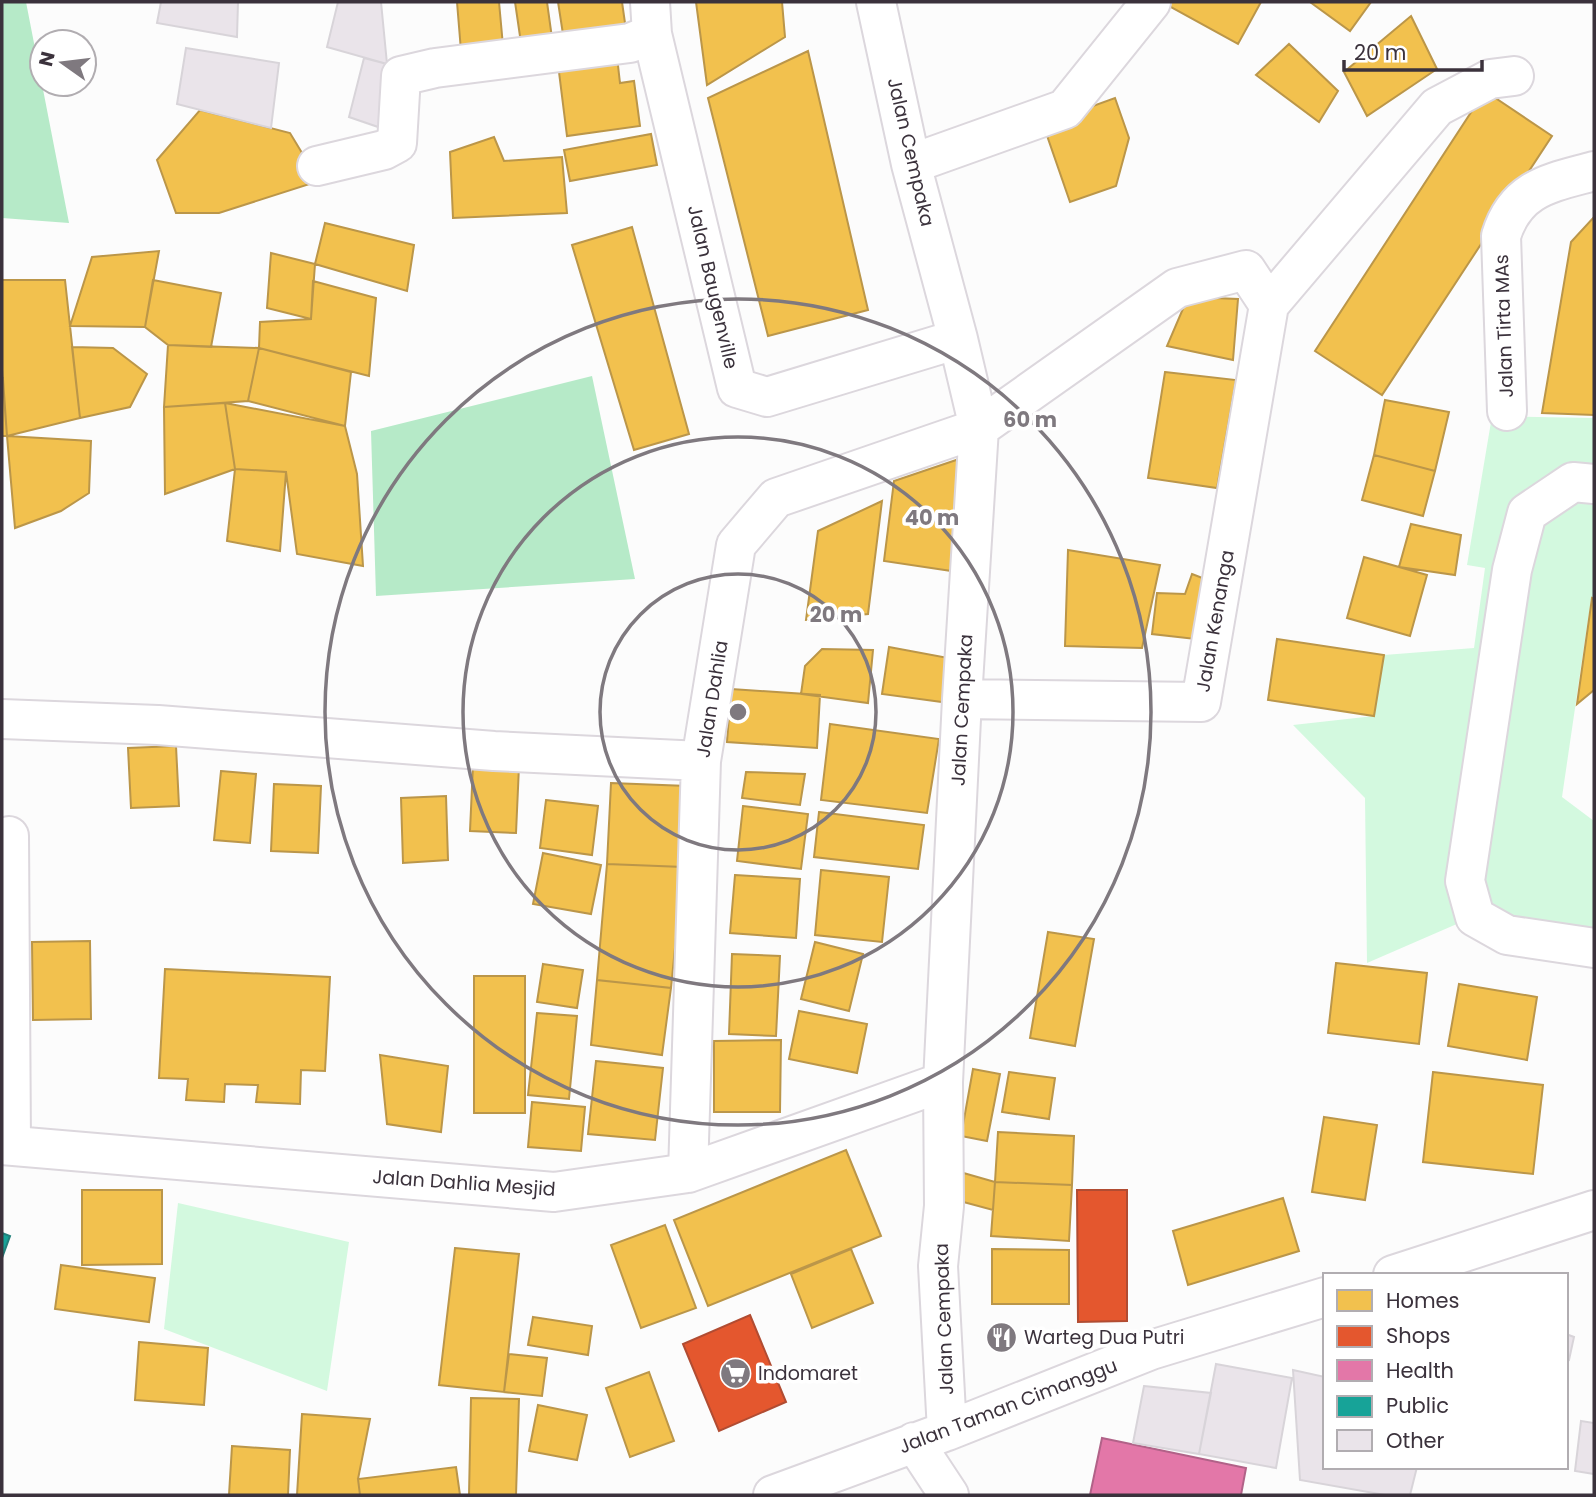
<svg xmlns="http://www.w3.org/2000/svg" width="1596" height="1497" font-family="Poppins,sans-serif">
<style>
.green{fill:#d3f9df}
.forest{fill:#b6eac8}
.homes{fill:#f2c14e;stroke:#bb9649;stroke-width:2}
.shops{fill:#e4572e;stroke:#b14c32;stroke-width:2}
.health{fill:#e377a8;stroke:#b16288;stroke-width:2}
.public{fill:#17a398;stroke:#22817c;stroke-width:2}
.building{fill:#eae4ea;stroke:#d8d4d9;stroke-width:2}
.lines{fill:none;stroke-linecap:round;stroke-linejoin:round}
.minor-casing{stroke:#dcd7dd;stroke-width:42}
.minor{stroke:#fff;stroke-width:38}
.ring{fill:none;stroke:#7f797f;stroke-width:3.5}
.labels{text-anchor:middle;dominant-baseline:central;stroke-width:7;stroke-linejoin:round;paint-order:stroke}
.street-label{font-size:19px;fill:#3b323c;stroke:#fff}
.poi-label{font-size:19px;fill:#3b323c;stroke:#fff;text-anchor:start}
.centre{fill:#7f797f;stroke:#fff;stroke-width:3.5}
.ring-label{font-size:21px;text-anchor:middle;font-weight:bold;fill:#7f797f;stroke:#fff;stroke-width:7;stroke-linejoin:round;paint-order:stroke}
</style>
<rect width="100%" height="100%" fill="#fcfcfc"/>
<path class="green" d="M 1492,416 L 1594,418 L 1594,599 L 1591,599 L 1562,797 L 1594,821 L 1594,937 L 1578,926 L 1466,920 L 1367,963 L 1365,798 L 1293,725 L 1374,716 L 1384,655 L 1474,648 L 1485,568 L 1467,565 Z
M 178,1203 L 349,1242 L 327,1391 L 164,1329 Z"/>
<path class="forest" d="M 2,2 L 26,2 L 69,223 L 2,218 Z
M 592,376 L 635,579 L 376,596 L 371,431 Z"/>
<path class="homes" d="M 457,2 L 499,2 L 503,46 L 461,51 Z
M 515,2 L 547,2 L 552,38 L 521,43 Z
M 558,2 L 622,2 L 627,37 L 565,47 Z
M 696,2 L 782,2 L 785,37 L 707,85 Z
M 1169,2 L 1261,2 L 1238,44 L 1167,5 Z
M 1310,2 L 1371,2 L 1350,31 Z
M 1411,16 L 1437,69 L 1367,116 L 1344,72 Z
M 1289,44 L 1338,91 L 1319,122 L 1256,75 Z
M 616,48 L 620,83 L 634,81 L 640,126 L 567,136 L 557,56 Z
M 808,51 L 868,310 L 768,336 L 708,98 Z
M 1485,91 L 1552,136 L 1382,395 L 1315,351 Z
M 1115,98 L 1129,138 L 1116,186 L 1070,202 L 1043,124 Z
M 200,110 L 290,133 L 319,181 L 219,213 L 176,213 L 157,160 Z
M 651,134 L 657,165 L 570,181 L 564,150 Z
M 494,137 L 504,161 L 562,157 L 567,213 L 453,218 L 450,152 Z
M 1594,217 L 1594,415 L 1542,413 L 1571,242 Z
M 325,223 L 414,245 L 407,291 L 315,264 Z
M 632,227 L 689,434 L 634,450 L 572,245 Z
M 159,251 L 145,327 L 70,326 L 92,257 Z
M 271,253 L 315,264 L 311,319 L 267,308 Z
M 2,280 L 65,280 L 80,418 L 7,436 L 2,370 Z
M 153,280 L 221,293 L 211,347 L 168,345 L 145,327 Z
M 313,281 L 376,298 L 369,376 L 259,348 L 260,322 L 311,319 Z
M 1188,297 L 1238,299 L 1233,360 L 1167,346 Z
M 168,345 L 259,348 L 248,401 L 164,407 Z
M 72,347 L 113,348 L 147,374 L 130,407 L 80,418 Z
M 259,348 L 351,372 L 345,426 L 248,401 Z
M 1165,372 L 1236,380 L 1217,488 L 1148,478 Z
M 3,379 L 7,436 L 2,436 L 2,380 Z
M 1385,400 L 1449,412 L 1435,471 L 1374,455 Z
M 225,403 L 235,469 L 165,494 L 164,407 Z
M 225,403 L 345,426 L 357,474 L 363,566 L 297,554 L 286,472 L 235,469 Z
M 7,436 L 91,441 L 89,493 L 61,511 L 15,528 Z
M 971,455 L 965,573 L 884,561 L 894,481 Z
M 1374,455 L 1435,471 L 1423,516 L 1362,500 Z
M 235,469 L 286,472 L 280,551 L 227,541 Z
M 882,501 L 868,614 L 806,620 L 818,531 Z
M 1411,524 L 1461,535 L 1455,575 L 1399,567 Z
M 1068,550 L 1160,565 L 1142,648 L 1065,646 Z
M 1364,557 L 1427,575 L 1410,636 L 1347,618 Z
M 1192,574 L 1218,584 L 1204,640 L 1152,634 L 1157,593 L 1185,594 Z
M 1592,598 L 1594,599 L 1594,690 L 1577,704 Z
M 1277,639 L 1384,655 L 1374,716 L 1268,700 Z
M 889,647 L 959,660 L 957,704 L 882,694 Z
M 822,649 L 873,650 L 868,703 L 801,694 L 805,666 Z
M 731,689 L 820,695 L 817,748 L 727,742 Z
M 830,724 L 939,739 L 927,813 L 821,800 Z
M 176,746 L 179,806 L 131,808 L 128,748 Z
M 473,765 L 519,766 L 516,833 L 470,831 Z
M 221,771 L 256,774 L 250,843 L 214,840 Z
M 746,772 L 805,774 L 800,805 L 742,798 Z
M 611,783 L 687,786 L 683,867 L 607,864 Z
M 274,784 L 321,786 L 318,853 L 271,851 Z
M 446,796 L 448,860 L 403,863 L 401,798 Z
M 546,800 L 598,806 L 592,855 L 540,848 Z
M 743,806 L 808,814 L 801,869 L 737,861 Z
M 819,812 L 924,825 L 918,869 L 814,857 Z
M 543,853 L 601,865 L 591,914 L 533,904 Z
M 607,864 L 683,867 L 671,988 L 597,980 Z
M 821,870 L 889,877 L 882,942 L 815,935 Z
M 735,875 L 800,879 L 796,938 L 730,933 Z
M 1048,932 L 1094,939 L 1075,1046 L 1030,1038 Z
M 90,941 L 91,1019 L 33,1020 L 32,942 Z
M 815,942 L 863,954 L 849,1011 L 801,999 Z
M 732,954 L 780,956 L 776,1036 L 729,1034 Z
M 1336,963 L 1427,973 L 1419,1044 L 1328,1033 Z
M 543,964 L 583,970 L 577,1008 L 537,1002 Z
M 165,969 L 330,977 L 325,1071 L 301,1070 L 300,1104 L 256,1102 L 258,1085 L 225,1084 L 224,1102 L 186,1100 L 188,1079 L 159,1078 Z
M 474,976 L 525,976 L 525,1113 L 474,1113 Z
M 597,980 L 671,988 L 662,1055 L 591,1045 Z
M 1459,984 L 1537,997 L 1527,1060 L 1448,1046 Z
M 799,1011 L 867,1024 L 857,1073 L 789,1059 Z
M 537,1013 L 577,1016 L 569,1099 L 528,1095 Z
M 781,1040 L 780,1112 L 714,1112 L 714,1041 Z
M 380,1055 L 448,1066 L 441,1132 L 387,1124 Z
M 596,1061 L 663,1068 L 655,1140 L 588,1134 Z
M 973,1069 L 1000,1074 L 987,1141 L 961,1136 Z
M 1009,1072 L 1055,1078 L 1049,1119 L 1002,1112 Z
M 1433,1072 L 1543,1085 L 1533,1174 L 1423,1162 Z
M 532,1102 L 585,1107 L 581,1151 L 528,1147 Z
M 1324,1117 L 1377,1125 L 1365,1200 L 1312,1192 Z
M 998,1132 L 1074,1136 L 1072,1185 L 995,1182 Z
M 846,1150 L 881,1236 L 708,1306 L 674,1220 Z
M 960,1172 L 995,1182 L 993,1210 L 956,1200 Z
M 995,1182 L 1072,1185 L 1069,1241 L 991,1236 Z
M 82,1190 L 162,1190 L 162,1264 L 82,1265 Z
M 1283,1198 L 1299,1251 L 1188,1285 L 1173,1231 Z
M 665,1225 L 696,1308 L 641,1328 L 611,1245 Z
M 455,1248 L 519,1254 L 504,1392 L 439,1385 Z
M 851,1249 L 873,1303 L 812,1328 L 791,1274 Z
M 992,1249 L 1069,1250 L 1069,1304 L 992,1304 Z
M 61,1265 L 155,1278 L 149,1322 L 55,1309 Z
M 533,1317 L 592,1326 L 588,1355 L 528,1345 Z
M 139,1342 L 208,1348 L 204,1405 L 135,1400 Z
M 509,1354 L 547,1358 L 542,1396 L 504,1392 Z
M 649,1372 L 674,1441 L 630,1457 L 606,1388 Z
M 471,1398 L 519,1399 L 516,1495 L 469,1495 Z
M 538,1405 L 587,1415 L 577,1460 L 529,1451 Z
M 302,1414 L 370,1419 L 358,1479 L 360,1495 L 297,1495 Z
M 232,1446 L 290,1450 L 288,1495 L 229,1495 Z
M 456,1467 L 460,1495 L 360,1495 L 358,1479 Z"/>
<path class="shops" d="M 1077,1190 L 1127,1190 L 1127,1321 L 1078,1322 Z
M 750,1315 L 786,1402 L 719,1431 L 683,1344 Z"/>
<path class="health" d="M 1102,1438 L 1246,1468 L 1241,1495 L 1090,1495 Z"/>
<path class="public" d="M 2,1233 L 10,1236 L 2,1258 Z"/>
<path class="building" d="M 161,2 L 238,2 L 237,37 L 157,23 Z
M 338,2 L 381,2 L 387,64 L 327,47 Z
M 186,48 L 279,63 L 271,128 L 177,104 Z
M 364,58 L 387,64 L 384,129 L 349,117 Z
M 1566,1334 L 1574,1337 L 1569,1360 L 1566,1359 Z
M 1216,1364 L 1292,1378 L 1276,1468 L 1199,1454 Z
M 1293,1370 L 1325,1377 L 1325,1467 L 1417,1467 L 1410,1495 L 1385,1495 L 1300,1480 Z
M 1144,1386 L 1211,1393 L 1199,1454 L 1133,1443 Z
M 1581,1421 L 1594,1423 L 1594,1474 L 1575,1471 Z"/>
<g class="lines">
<defs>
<path id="minor" d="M 650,2 L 652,34 L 737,388 L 767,397 L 958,339
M 876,2 L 911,164 L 958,339 L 979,428 L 962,699 L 943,1082 L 944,1206 L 938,1266 L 947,1431
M 911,164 L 1065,109 L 1151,2
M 317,166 L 384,150 L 397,143 L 401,76 L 435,68 L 630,43 L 652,34
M 1269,305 L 1437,107 L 1490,79 L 1514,76
M 1507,411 L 1501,236 C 1516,187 1551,183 1594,171
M 1594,484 L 1573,482 L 1527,513 L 1512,570 L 1465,881 L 1475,917 L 1507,935 L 1594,948
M 2,719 L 158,725 L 494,751 L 701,761
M 9,836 L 11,1145
M 2,1145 L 554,1192 L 688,1173 L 943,1082
M 688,1173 L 701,761 L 736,545 L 776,498 L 979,428 L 1177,288 L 1246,270 L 1269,305 L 1201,702 L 962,699
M 1393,1275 L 1594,1210
M 914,1442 L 949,1495
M 773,1495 L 947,1431 L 1151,1350 L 1325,1297"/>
</defs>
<use href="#minor" class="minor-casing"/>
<use href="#minor" class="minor"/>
</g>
<g class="ring">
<circle cx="738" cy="712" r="138"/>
<circle cx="738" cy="712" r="275"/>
<circle cx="738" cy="712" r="413"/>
</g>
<defs>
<symbol id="restaurant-disc" viewBox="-11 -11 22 22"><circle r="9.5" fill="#7f797f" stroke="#fff"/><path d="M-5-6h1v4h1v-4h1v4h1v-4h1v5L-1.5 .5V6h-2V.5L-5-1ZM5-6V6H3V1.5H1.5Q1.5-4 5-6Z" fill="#fff"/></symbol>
<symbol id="supermarket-disc" viewBox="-11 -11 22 22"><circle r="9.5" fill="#7f797f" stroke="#fff"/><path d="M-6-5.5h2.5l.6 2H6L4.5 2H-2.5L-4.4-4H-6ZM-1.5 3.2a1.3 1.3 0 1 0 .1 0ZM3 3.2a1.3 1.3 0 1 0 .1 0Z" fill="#fff"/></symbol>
</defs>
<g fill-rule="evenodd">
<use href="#restaurant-disc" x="984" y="1320" width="35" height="35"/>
<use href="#supermarket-disc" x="718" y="1356" width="35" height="35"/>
</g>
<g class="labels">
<g class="street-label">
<text transform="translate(911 152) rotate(77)">Jalan Cempaka</text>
<text transform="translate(713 287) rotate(77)">Jalan Baugenville</text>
<text transform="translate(1504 326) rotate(-92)">Jalan Tirta MAs</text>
<text transform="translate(1215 621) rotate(-80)">Jalan Kenanga</text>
<text transform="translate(712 699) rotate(-81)">Jalan Dahlia</text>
<text transform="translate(962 710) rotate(-87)">Jalan Cempaka</text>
<text transform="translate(464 1183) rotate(4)">Jalan Dahlia Mesjid</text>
<text transform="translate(944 1319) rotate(-92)">Jalan Cempaka</text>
<text transform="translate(1008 1406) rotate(-21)">Jalan Taman Cimanggu</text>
</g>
<g class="poi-label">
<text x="1024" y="1337">Warteg Dua Putri</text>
<text x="758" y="1373">Indomaret</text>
</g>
</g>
<circle cx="738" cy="712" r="10" class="centre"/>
<g class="ring-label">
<text x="1030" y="427">60 m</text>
<text x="932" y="525">40 m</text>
<text x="836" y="622">20 m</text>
</g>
<rect width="1596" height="1497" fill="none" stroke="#3b323c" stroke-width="7"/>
<rect x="1323" y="1273" width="245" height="196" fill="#ffffff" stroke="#b1adb1" stroke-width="2"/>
<rect x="1337" y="1290" width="35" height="21" fill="#f2c14e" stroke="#b1adb1" stroke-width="2"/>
<text x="1386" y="1308" font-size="21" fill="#3b323c">Homes</text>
<rect x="1337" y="1326" width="35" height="21" fill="#e4572e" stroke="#b1adb1" stroke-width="2"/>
<text x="1386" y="1343" font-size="21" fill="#3b323c">Shops</text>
<rect x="1337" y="1360" width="35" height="21" fill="#e377a8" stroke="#b1adb1" stroke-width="2"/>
<text x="1386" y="1378" font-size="21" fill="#3b323c">Health</text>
<rect x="1337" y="1396" width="35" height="21" fill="#17a398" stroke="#b1adb1" stroke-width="2"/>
<text x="1386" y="1413" font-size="21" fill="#3b323c">Public</text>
<rect x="1337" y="1430" width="35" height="21" fill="#eae4ea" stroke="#b1adb1" stroke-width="2"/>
<text x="1386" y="1448" font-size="21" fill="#3b323c">Other</text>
<g transform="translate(63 63) rotate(284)"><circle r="33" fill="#ffffff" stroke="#b1adb1" stroke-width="2"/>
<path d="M0-5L12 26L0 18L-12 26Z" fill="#7f797f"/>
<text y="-10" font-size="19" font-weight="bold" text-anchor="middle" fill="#3b323c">N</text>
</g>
<path d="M1344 60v10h138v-10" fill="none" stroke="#3b323c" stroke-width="3.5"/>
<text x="1354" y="60" font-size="21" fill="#3b323c" stroke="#ffffff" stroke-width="5" paint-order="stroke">20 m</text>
</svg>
